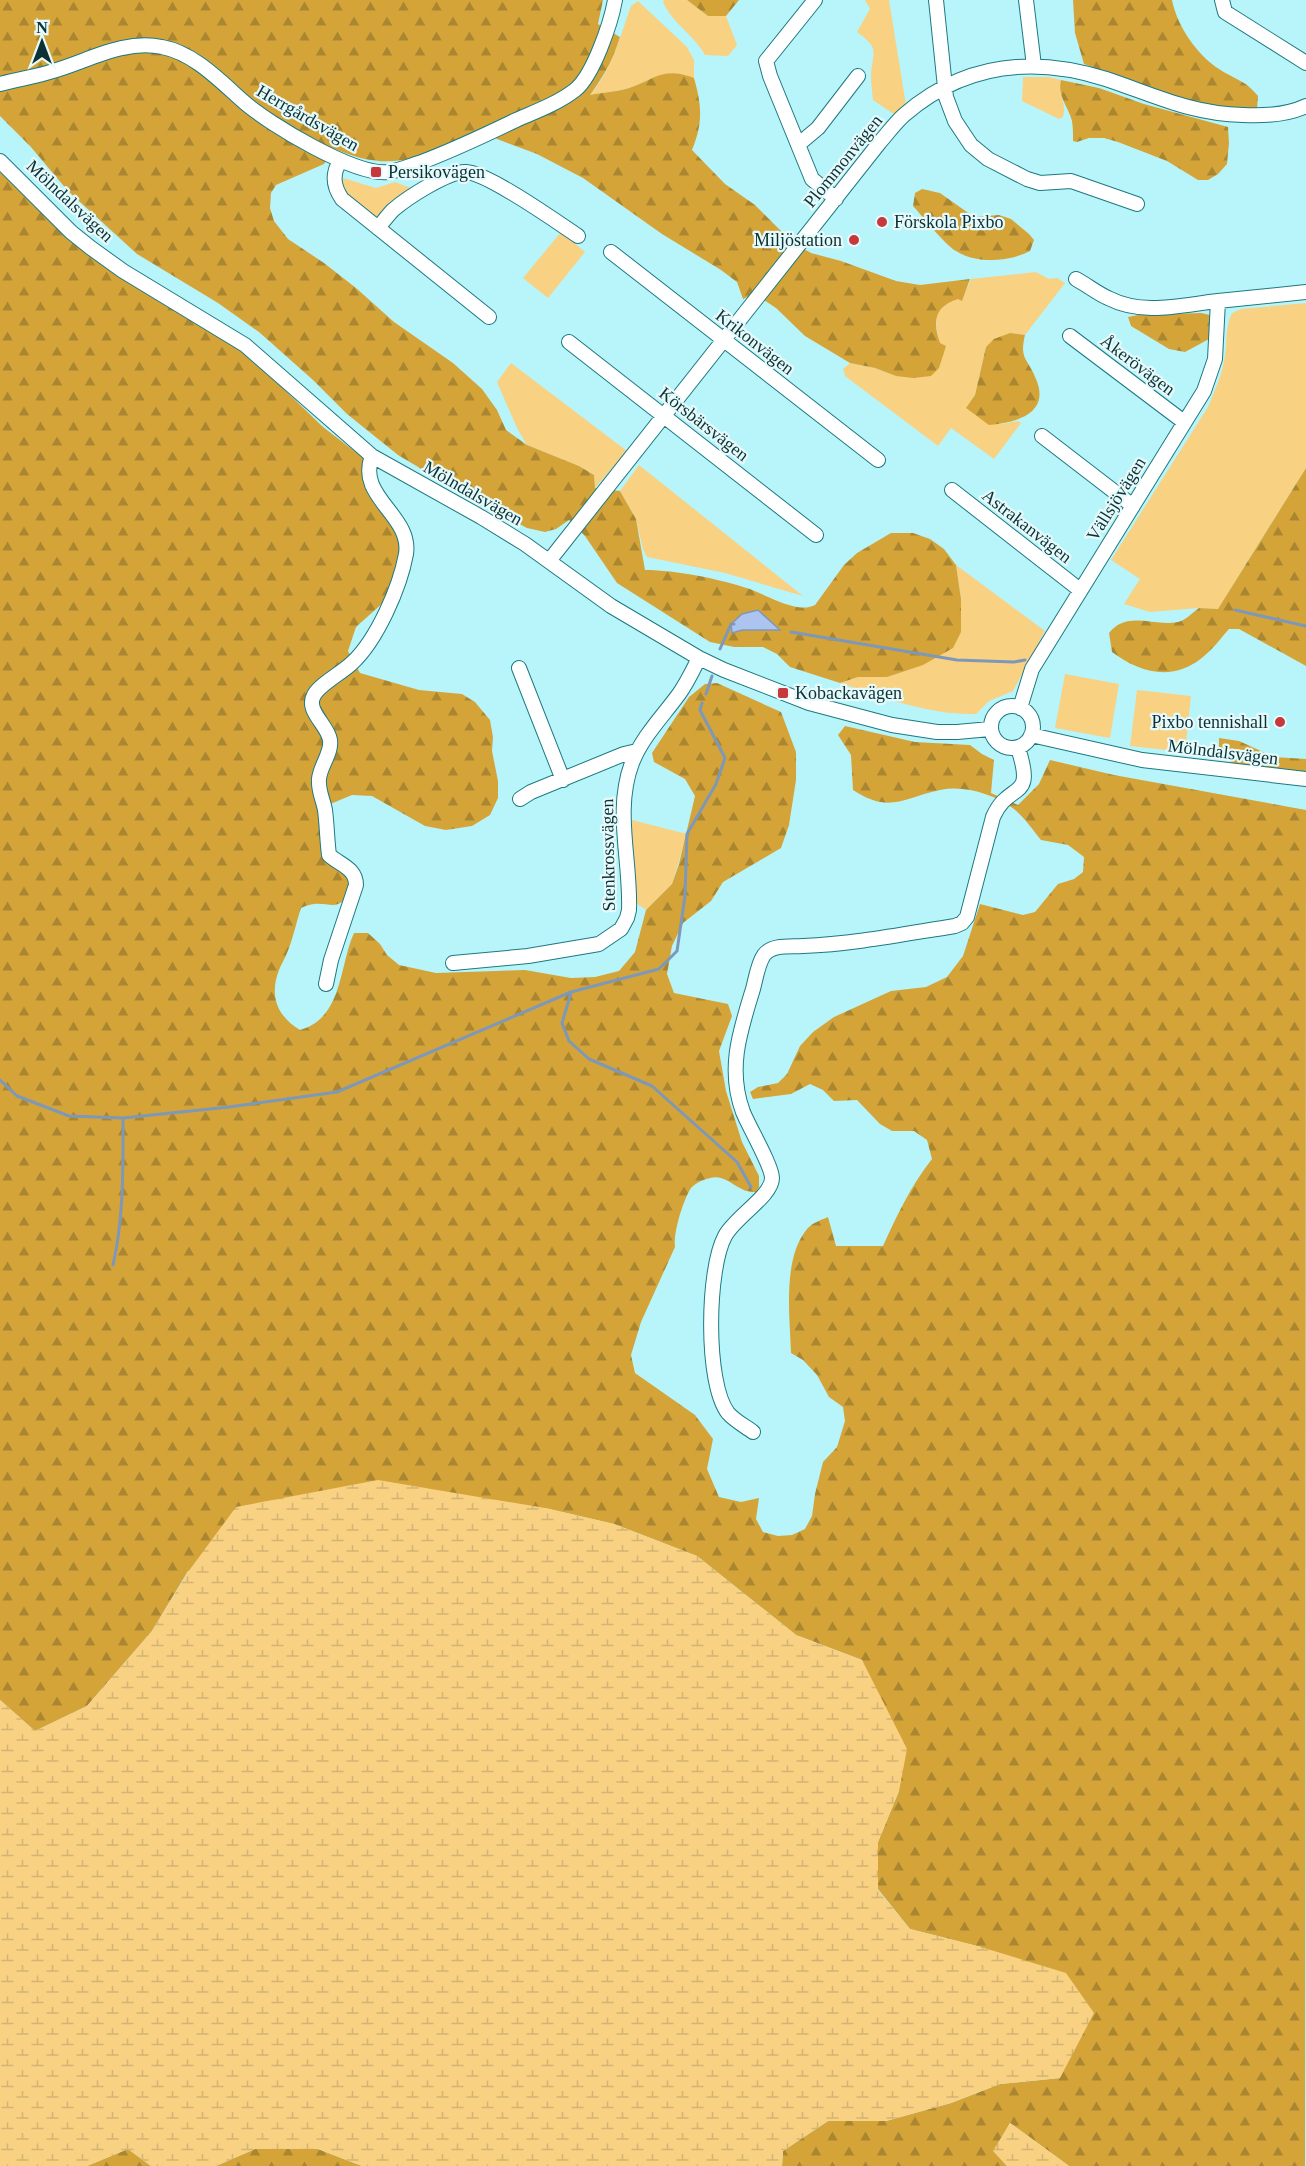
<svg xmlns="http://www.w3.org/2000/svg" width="1306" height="2166" font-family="'Times New Roman',serif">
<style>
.green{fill:#f8d183}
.forest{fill:url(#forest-firs)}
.wetland{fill:url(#wetland-marsh)}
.water{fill:#aec4f0;stroke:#7d98b8;stroke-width:1.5}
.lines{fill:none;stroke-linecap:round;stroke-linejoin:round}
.stream{stroke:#7d98b8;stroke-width:3}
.minor-casing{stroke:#1c7981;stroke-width:16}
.minor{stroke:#fff;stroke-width:14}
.poi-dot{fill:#c7383c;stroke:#e6fafc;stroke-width:2}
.labels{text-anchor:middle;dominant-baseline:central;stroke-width:4.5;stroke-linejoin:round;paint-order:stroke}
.street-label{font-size:18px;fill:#0c3134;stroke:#e6fafc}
.poi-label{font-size:18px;fill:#0c3134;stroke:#e6fafc;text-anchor:start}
</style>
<defs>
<pattern id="forest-firs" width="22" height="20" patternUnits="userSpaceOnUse" patternTransform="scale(1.5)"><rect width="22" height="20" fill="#d4a439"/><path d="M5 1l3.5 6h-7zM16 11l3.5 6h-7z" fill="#aa8631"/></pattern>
<pattern id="wetland-marsh" width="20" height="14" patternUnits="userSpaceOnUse" patternTransform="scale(1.5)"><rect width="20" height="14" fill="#f8d183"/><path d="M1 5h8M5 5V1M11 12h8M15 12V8" fill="none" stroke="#d3b472"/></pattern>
</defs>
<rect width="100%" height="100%" fill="#b8f5fb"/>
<path class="green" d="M 664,0 L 687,0 L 708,16 L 726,16 L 737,45 L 728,56 L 705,55 C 694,35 672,23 663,2 Z
M 865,0 L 889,0 L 906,105 L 895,115 L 873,100 C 872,91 871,83 871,74 C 873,50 880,49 857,32 L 870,9 Z
M 638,1 L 687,47 L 694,60 L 694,78 C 662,66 654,81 626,89 C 614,92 601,92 589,96 C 613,69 619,39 631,6 Z
M 1023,77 L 1049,77 L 1061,80 C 1058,93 1067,104 1063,117 L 1059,119 L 1022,101 Z
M 343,178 L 376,188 L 395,182 L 416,190 L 378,218 C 363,212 340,197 343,178 Z
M 561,232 L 585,252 L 548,298 L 523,278 Z
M 1036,272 L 1049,279 L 1057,278 L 1065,283 L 1025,335 L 1010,333 L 986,347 L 975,395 L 967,408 L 1002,424 L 1018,421 L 1021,423 L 994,459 L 951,428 L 938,446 L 845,376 L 843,369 L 850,363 L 875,368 L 896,376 L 939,368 C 947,340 918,311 958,298 L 962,300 L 971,279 Z
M 1306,303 L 1306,468 L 1218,609 L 1199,608 L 1150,612 L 1124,604 L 1140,579 L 1111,560 L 1208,407 C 1214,392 1221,378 1224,361 C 1228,345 1224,329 1232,313 L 1241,309 Z
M 511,363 L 627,451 L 595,488 L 594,475 L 579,466 L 527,445 L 517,428 L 497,382 Z
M 639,465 L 803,596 L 725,573 L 647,557 L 643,549 L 636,519 L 620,491 Z
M 956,565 L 1045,631 L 1013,691 L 989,701 L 976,714 C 928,715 885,698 840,683 L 858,677 L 887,677 L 961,632 L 961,599 Z
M 1065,674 L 1119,684 L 1110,738 L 1055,728 Z
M 1137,690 L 1191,696 L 1185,752 L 1130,746 Z
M 632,820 L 687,834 L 672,884 L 646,910 L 636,903 L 631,829 Z"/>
<path class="forest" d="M 0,0 L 603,0 L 598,24 L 620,37 C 612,62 605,74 590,95 C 604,92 618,92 632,87 C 658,77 664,67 694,78 C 702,106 703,123 692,150 L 725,184 L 755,205 L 792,242 L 811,253 L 841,261 L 896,281 L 920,285 L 970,279 L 962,301 L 958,299 C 935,306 932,321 940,343 L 946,346 L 939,368 L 931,376 L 913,378 L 896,376 L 875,368 L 850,363 L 805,336 L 776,308 L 755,294 L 743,299 L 737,282 L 721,270 L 662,234 L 583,178 L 537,154 L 497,139 L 484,127 C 428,154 397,176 335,149 L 324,164 L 276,185 L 271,193 L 270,208 L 274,221 L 288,239 L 324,263 L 356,288 L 394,322 L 453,363 L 482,389 L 497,410 L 506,430 L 527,445 L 579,466 L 594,475 L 595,488 L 620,491 L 636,519 L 645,570 C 677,570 719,579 750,589 C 765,595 781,604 797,607 C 805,608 808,608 815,605 L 844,565 L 857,553 L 891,533 L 913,533 L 930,539 L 944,549 L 956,565 L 961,599 L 961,632 L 953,648 L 923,665 L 887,677 L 858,677 L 840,683 L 790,667 L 777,654 L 763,647 L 734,647 L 710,642 L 617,583 L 585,536 L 569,520 L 556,529 L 545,532 L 527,528 L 467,496 L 398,455 L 347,414 L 313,380 L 259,332 L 218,303 L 137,254 L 68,191 L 30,146 L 0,116 Z
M 687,0 L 739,0 L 726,16 L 708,16 Z
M 1073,0 L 1172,0 C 1177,26 1197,55 1219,69 C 1236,80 1245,80 1258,96 L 1257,109 L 1224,109 L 1171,95 L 1084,64 L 1075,33 Z
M 1061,80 L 1099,88 L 1144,104 L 1228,127 L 1229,143 L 1227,164 L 1218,174 L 1208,180 L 1198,180 L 1167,161 L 1118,142 L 1104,138 L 1089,138 L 1077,142 L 1073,141 C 1073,135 1073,127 1072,121 C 1068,106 1057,96 1061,80 Z
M 0,172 L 98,262 L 222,337 L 261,367 L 323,427 L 366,460 L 364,478 L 368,494 L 377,507 L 394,520 L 401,530 L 402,565 L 385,601 L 356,627 L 348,651 L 360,673 L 419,690 L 462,694 L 475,702 L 490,720 L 493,737 L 492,751 L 498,781 L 498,798 L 490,815 L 472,826 L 446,830 L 425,826 L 372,796 L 352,795 L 323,807 L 333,855 L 353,883 C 338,922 328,894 301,908 C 296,923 293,939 287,953 C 285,959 281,964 279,970 C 269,996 277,1016 300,1030 C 343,1018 339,966 354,933 L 368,933 L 380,944 L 387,955 L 399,965 L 436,973 L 525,970 L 571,978 L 595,977 L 619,971 L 635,952 L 646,910 L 672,884 L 679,864 L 695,796 L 685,779 L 654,762 L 652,753 L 689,697 L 705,684 L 717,683 L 781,712 L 796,752 L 796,780 L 789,825 L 781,848 L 723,882 L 711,901 L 683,923 L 672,946 L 667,974 L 674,993 L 728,1004 L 732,1016 L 719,1051 L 726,1091 L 742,1142 L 759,1176 L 759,1187 L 756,1192 C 741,1193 734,1182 721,1178 C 713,1175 697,1181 691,1188 C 683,1200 673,1234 675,1247 L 641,1322 L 631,1355 L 635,1373 L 695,1415 L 713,1439 L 707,1469 L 719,1497 L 741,1502 L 759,1498 L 756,1519 L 763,1532 L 778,1536 L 792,1535 L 805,1529 L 812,1516 L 815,1494 L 823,1462 L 837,1447 L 845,1421 L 843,1407 L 829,1397 L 817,1375 L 803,1360 L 791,1353 C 790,1317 782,1259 807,1229 C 812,1223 821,1220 828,1217 L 836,1246 L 883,1246 C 896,1217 912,1184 932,1159 L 927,1140 L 914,1131 L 892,1131 L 880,1124 L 857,1100 L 834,1101 L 823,1090 L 810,1084 L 791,1094 L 753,1099 L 750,1092 L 758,1087 L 778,1083 L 787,1074 L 800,1046 L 813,1032 L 834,1017 L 891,991 L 926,987 L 947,977 L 963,956 L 980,904 L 1023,915 L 1035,912 L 1058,884 L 1074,879 L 1083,872 L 1084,857 L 1068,845 L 1041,840 C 1033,830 1024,817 1014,809 C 993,794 965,785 940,790 C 902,798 890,814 853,790 L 851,755 L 838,735 L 845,726 L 915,742 L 970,745 L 982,754 L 994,760 L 991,793 L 1018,805 L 1039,784 L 1050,760 L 1114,775 L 1306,810 L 1305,2166 L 1069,2166 L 1010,2123 L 994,2151 L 1007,2166 L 782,2166 L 783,2151 L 828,2121 L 886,2121 L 951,2103 L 1000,2084 L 1060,2078 L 981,1947 L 910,1929 L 878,1889 L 878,1842 L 899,1791 L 862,1660 L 796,1635 L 697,1556 L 614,1524 L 545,1508 L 188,1571 L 152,1631 L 87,1706 L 35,1731 L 0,1700 Z
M 922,189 L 940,193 L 974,217 L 999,215 L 1011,219 L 1029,234 L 1034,240 L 1030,251 C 1009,262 976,264 956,251 C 945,245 923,217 913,206 L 915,193 Z
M 1201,313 L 1210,315 L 1211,338 L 1185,352 L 1169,349 L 1131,326 L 1128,317 L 1138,315 Z
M 1010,333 L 1025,335 C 1019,360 1028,358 1036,379 C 1051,414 1015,423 989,425 L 966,408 L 975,395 L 986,347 L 994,339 Z
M 1306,468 L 1306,666 L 1239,629 L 1229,629 C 1221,638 1213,649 1203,657 C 1173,682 1140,673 1112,652 L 1109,633 C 1128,610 1153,627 1178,622 C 1186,620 1192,613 1199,608 L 1218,609 Z
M 1219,738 L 1239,741 L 1274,757 L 1306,759 L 1306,775 L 1244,770 L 1219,755 Z
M 128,2149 L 151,2166 L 87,2166 Z
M 255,2149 L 318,2149 L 362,2166 L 216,2166 Z"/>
<path class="wetland" d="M 378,1480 L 545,1508 L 614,1524 L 697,1556 L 796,1635 L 862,1660 L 907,1749 L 899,1791 L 878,1842 L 878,1890 L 910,1929 L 981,1947 L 1066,1973 L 1094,2013 L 1060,2078 L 1000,2084 L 951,2103 L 886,2121 L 828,2121 L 783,2151 L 782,2166 L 362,2166 L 318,2149 L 255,2149 L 216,2166 L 151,2166 L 128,2149 L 87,2166 L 0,2166 L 0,1700 L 35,1731 L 87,1706 L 152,1631 L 188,1572 L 236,1507 Z
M 1010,2123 L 1069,2166 L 1007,2166 L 993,2151 Z"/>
<path class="water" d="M 758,610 L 780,630 L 742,630 L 732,633 L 731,624 L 742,614 Z"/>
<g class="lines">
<path class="stream" d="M 1235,610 L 1306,626
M 791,632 L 957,660 L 1014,662 L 1025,660
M 720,649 L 731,624 L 734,624
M 706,694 L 712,676
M 571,993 L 562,1023 L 569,1041 L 589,1059 L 652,1086 L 737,1162 L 751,1187
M 0,1080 L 17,1096 L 69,1116 L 123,1118 L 229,1107 L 337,1092 L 571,992 L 659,969 L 677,951 L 685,896 L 687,834 L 716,784 L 725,758 L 700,710 L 702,703
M 113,1265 C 124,1217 123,1167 123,1118"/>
<defs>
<path id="minor" d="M 815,0 L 766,61 L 770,76 L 812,179 L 836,199
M 936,0 L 946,97 L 955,121 L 971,145 L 988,159 L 1027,179 L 1040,183 L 1071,181 L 1137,204
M 1026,0 L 1034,66
M 1222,0 L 1225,12 L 1306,63
M 0,84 C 17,79 36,77 53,71 C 88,61 124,39 162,47 C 194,53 220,81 244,102 C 269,124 355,176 388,172 C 398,171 409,166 419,163 C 451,151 483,136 514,121 C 534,112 557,104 575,90 C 593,76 611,23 615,0
M 799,144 L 818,128 L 858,76
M 0,161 L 71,232 L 91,248 L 123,271 L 245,345 L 372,456 L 481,517 L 525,544 L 611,606 L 699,658 L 724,670 L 809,703 L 892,725 L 937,732 L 957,732 L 990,729
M 340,161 C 332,174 333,186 342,199 L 489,317
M 378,228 C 383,222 388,215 393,210 C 407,198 448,171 466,172 C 488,173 557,222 578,236
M 611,252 L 878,460
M 1076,279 C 1087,285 1097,293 1108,298 C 1143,316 1181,305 1218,301
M 1070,336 L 1184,422
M 569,342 L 816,535
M 1042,436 L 1133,506
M 952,490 L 1080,590
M 549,561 L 880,142 C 888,133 895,123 904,115 C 964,63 1033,56 1106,79 C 1154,95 1191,114 1243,115 C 1263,116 1287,115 1306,106
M 519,668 L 563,780
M991 727a21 21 0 1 1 42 0a21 21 0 1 1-42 0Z
M 1020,708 L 1032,669 L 1204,391 L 1215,359 L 1218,301 L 1306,292
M 1031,735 L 1142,760 L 1306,779
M 520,799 L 531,792 L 624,754 L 637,751
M 453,963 L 528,956 L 599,944 L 621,929 L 627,918 L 629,910 C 631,861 614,810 632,763 C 642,737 663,716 679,694 C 687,683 693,670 699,658
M 326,984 L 331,960 L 356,885 C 356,868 340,865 329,855 C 327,840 327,825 325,810 C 323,799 318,791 319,779 C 320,766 332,753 330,740 C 328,725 305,711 314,695 C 320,684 343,672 352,663 C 377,640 400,587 406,554 C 412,515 356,497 372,456
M 753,1432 C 745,1426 735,1421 728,1413 C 705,1383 707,1269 725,1236 C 735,1217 772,1196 772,1178 C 772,1166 749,1127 743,1112 C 727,1069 740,1031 753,989 C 756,978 758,963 764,955 C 772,944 791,947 803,946 C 854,944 904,934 955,926 L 962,923 L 967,917 L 993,817 C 1009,780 1036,803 1018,748"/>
</defs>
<use href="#minor" class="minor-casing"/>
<use href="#minor" class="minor"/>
</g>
<g class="poi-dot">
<rect x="370" y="166" width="12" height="12" rx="3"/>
<circle cx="882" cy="222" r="6"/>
<circle cx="854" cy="240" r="6"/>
<rect x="777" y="687" width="12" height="12" rx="3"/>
<circle cx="1280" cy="722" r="6"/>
</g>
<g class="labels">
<g class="street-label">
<text transform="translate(308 118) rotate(30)">Herrgårdsvägen</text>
<text transform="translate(843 161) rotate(-51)">Plommonvägen</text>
<text transform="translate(70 201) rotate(43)">Mölndalsvägen</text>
<text transform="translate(755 342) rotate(38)">Krikonvägen</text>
<text transform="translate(1138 365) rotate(37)">Åkerövägen</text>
<text transform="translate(704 424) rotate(38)">Körsbärsvägen</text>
<text transform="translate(473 493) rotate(30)">Mölndalsvägen</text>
<text transform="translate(1116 499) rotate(-58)">Vällsjövägen</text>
<text transform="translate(1027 526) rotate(38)">Astrakanvägen</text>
<text transform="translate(1223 752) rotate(7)">Mölndalsvägen</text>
<text transform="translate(608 855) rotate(-91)">Stenkrossvägen</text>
</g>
<g class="poi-label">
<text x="388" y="172">Persikovägen</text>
<text x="894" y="222">Förskola Pixbo</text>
<text x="842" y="240" text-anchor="end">Miljöstation</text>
<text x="795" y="693">Kobackavägen</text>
<text x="1268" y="722" text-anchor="end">Pixbo tennishall</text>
</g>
</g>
<g transform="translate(42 42)" stroke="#e6fafc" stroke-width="4.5" paint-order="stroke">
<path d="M0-4.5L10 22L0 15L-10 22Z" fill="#0c3134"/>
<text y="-9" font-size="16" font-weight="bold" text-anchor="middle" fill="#0c3134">N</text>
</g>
</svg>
